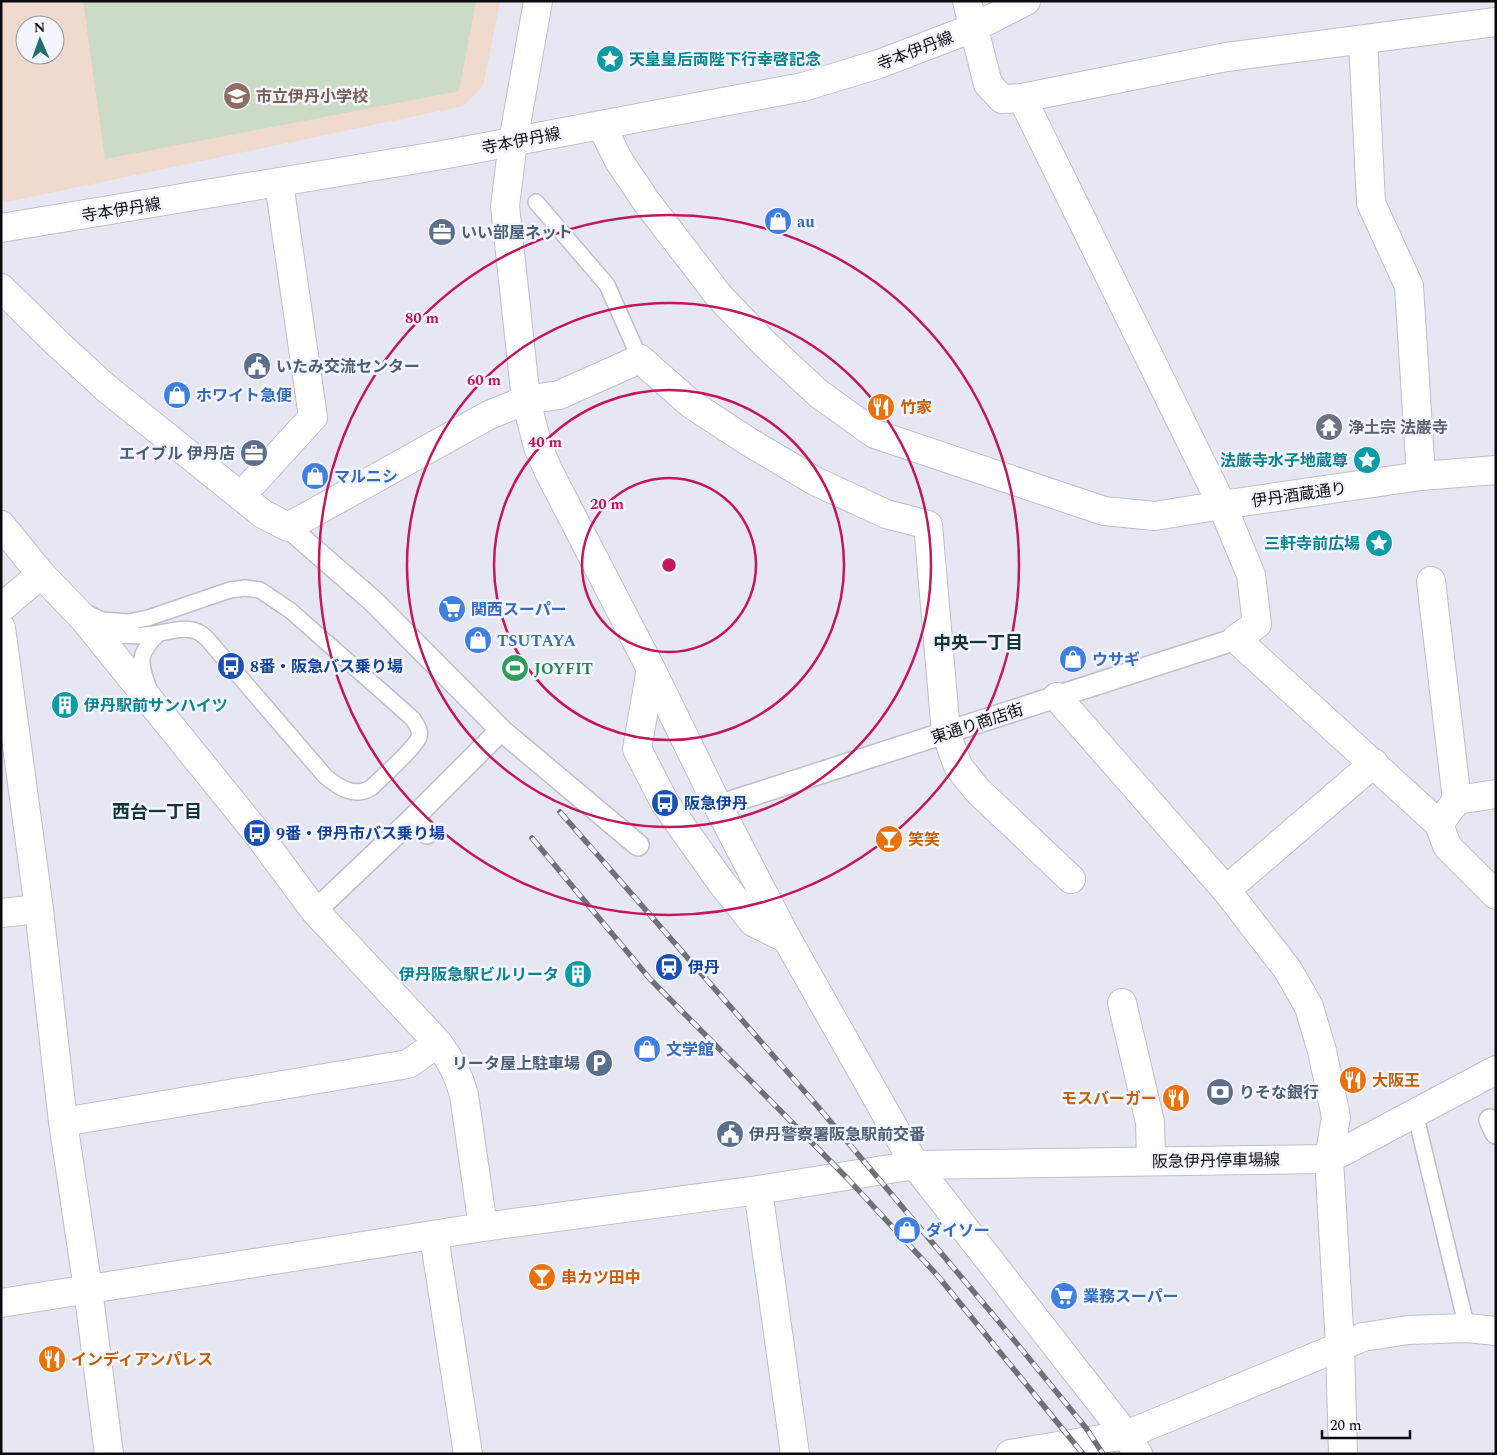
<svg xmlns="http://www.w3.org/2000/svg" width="1497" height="1455" font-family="Spectral,'Noto Sans JP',serif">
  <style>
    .education { fill: #f0d9cd; fill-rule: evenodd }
    .pitch { fill: #cbdbc6 }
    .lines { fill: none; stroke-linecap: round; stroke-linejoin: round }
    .service-casing { stroke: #bdbfca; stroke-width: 18 }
    .pedestrian-casing { stroke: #bdbfca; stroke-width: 24 }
    .minor-casing { stroke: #bdbfca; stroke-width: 30 }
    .tertiary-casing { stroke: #bdbfca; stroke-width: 30 }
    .secondary-casing { stroke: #bdbfca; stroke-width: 30 }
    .service { stroke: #fff; stroke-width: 15 }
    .pedestrian { stroke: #fff; stroke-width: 21 }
    .minor { stroke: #fff; stroke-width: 28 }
    .tertiary { stroke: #fff; stroke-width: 28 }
    .secondary { stroke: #fff; stroke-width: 28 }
    .rail-casing { stroke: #707178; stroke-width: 5.5 }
    .rail { stroke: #f3f5fe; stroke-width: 4; stroke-dasharray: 11; stroke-linecap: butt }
    .ring { fill: none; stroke: #c2185b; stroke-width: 2.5 }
    .labels { text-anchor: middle; stroke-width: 5; stroke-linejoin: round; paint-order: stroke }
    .street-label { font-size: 16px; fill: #0b0b0f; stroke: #f3f5fe }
    .culture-label { font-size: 16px; font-weight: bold; fill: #0d838f; stroke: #f3f5fe; text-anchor: end }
    .education-label { font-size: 16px; font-weight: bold; fill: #785e54; stroke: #f3f5fe; text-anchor: start }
    .shop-label { font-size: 16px; font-weight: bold; fill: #366cbe; stroke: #f3f5fe; text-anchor: start }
    .service-label { font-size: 16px; font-weight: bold; fill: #4e5e75; stroke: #f3f5fe; text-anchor: start }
    .food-label { font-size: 16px; font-weight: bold; fill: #c56008; stroke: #f3f5fe; text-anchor: start }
    .worship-label { font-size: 16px; font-weight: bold; fill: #5b616d; stroke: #f3f5fe; text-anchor: start }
    .transit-label { font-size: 16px; font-weight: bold; fill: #164399; stroke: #f3f5fe; text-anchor: start }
    .leisure-label { font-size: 16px; font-weight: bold; fill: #27864d; stroke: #f3f5fe; text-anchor: start }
    .neighbourhood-label { font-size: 18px; font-weight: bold; fill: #143638; stroke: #f3f5fe }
    .centre { fill: #c2185b; stroke: #f3f5fe; stroke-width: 2.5 }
    .ring-label { font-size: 15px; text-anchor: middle; font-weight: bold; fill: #c2185b; stroke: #f3f5fe; stroke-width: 5; stroke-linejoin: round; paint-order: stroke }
  </style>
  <rect width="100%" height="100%" fill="#e6e7f3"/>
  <path class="education" d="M1,1H500L483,86L463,106L7,202L1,200ZM25,25H55V55H25Z"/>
  <path class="pitch" d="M83,1H476L459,91L105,159Z"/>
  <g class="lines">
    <g class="service-casing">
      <g id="service">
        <path d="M536,202L607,285L640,359"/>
        <path d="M85,612L102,620L128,622L148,618L230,590L245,588L260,590L291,611L413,719C416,724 421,730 419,737C416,747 380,779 371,788C354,798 338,787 325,776L215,648C210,642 205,635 198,632C187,626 172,631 160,633C138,637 117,638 96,627"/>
        <path d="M149,689C139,662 137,654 159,633"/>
        <path d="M1415,1113L1467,1328"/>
      </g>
    </g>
    <g class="pedestrian-casing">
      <g id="pedestrian">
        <path d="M288,527L373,601L501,730L411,820L315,911"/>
        <path d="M501,730L638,845"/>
        <path d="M718,806L1236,639"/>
        <path d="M411,820L427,833"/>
        <path d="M1490,1120L1496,1133"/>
      </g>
    </g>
    <g class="minor-casing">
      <g id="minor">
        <path d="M967,1L988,84L1002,99L1022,98L1226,57L1496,22"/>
        <path d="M1363,40L1371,203L1409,286L1421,476"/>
        <path d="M601,125L619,161L646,201L719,296L765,344L819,394L875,434L1104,511L1155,516L1222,505L1022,98"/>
        <path d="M1,288L58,344L106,388L263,514L288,527L489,415L526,400L559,395L640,359L691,404L749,442L815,481L886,514L928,525L946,733L958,766L977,790L1071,879"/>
        <path d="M1496,470L1421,476L1222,505L1251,575L1257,624L1236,639L1439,824L1457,800L1496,794"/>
        <path d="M241,496L313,417L279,183"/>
        <path d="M1431,581L1457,800"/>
        <path d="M1,608L41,574"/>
        <path d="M1,628L39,909L63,1122L88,1289L109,1454"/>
        <path d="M651,669L637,749L665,803L721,882L753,922L787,939"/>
        <path d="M1057,697L1226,890L1288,970L1309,1007L1322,1051L1336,1117L1329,1159L1340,1346L1343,1454"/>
        <path d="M1439,824L1447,846L1496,895"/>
        <path d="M1226,890L1374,763"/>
        <path d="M1,913L39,909"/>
        <path d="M1122,1003L1150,1122L1151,1161"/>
        <path d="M63,1122L408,1064L438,1043"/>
        <path d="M758,1190L795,1454"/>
        <path d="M434,1236L468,1454"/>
        <path d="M1010,1454L1126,1435L1363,1337L1408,1330L1467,1328L1496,1331"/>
      </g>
    </g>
    <g class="tertiary-casing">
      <g id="tertiary">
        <path d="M538,1L513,142L505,206L526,400L538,447L549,472L651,669L718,806L787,939L915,1165L1126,1435L1138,1454"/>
        <path d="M1,525L41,574L84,619L257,833L315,911L438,1043C451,1060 459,1075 464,1095L483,1227"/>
        <path d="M1,1303L483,1227L758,1190L915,1165"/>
      </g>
    </g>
    <g class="secondary-casing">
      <g id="secondary">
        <path d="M1,228L442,155L803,87L879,64L973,28L1026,1"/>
        <path d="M915,1165L1329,1159L1496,1070"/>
      </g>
    </g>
    <use href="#service" class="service"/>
    <use href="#pedestrian" class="pedestrian"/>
    <use href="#minor" class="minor"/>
    <use href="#tertiary" class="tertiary"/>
    <use href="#secondary" class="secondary"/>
    <g class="rail-casing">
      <g id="rail">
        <path d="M560,812L819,1108L1000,1323L1086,1428L1103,1454"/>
        <path d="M532,838L650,979L848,1179L937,1275L1083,1454"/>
      </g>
    </g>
    <use href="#rail" class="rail"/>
  </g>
  <g class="ring">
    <circle cx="669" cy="565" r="87"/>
    <circle cx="669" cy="565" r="175"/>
    <circle cx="669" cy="565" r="262"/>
    <circle cx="669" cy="565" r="350"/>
  </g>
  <defs>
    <g id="sight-disc" transform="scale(1.4375)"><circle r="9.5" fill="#0f9aa8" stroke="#f3f5fe"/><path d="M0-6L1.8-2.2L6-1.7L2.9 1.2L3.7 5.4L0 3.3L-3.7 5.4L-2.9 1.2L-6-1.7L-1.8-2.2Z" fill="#fff"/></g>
    <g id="school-disc" transform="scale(1.4375)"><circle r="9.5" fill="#8d6e63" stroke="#f3f5fe"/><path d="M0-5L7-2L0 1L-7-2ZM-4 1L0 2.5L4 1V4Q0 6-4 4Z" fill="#fff"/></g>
    <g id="shop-disc" transform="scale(1.4375)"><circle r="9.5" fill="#3f7fe0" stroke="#f3f5fe"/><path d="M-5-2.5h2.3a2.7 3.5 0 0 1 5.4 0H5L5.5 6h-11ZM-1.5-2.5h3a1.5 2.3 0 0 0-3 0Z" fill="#fff"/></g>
    <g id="office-disc" transform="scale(1.4375)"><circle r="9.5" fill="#5c6f8a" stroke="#f3f5fe"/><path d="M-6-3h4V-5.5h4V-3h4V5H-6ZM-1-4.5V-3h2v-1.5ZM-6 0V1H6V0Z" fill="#fff"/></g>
    <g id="civic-disc" transform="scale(1.4375)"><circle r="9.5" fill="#5c6f8a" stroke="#f3f5fe"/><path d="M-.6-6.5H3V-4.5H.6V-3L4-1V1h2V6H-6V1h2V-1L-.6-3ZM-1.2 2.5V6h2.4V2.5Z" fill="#fff"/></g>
    <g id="restaurant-disc" transform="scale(1.4375)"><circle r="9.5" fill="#e8710a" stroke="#f3f5fe"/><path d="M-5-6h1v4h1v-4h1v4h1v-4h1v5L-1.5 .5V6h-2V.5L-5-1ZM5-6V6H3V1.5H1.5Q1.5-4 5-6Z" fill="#fff"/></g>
    <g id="temple-disc" transform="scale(1.4375)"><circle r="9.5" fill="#6b7280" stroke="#f3f5fe"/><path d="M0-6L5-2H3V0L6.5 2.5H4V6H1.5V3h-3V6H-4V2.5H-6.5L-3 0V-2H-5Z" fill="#fff"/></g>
    <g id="supermarket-disc" transform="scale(1.4375)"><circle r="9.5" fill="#3f7fe0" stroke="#f3f5fe"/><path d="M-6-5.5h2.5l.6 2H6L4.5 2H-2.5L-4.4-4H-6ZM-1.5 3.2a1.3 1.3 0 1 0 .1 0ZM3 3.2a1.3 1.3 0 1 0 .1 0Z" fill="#fff"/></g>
    <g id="bus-disc" transform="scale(1.4375)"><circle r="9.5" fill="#1a4fb4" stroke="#f3f5fe"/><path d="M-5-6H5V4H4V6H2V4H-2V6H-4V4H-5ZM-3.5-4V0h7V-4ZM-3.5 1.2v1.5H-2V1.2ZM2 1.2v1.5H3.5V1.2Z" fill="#fff"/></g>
    <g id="stadium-disc" transform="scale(1.4375)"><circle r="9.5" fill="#2e9e5b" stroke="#f3f5fe"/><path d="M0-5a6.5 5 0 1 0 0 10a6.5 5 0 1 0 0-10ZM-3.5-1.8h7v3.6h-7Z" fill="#fff"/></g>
    <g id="building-disc" transform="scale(1.4375)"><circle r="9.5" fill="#0f9aa8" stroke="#f3f5fe"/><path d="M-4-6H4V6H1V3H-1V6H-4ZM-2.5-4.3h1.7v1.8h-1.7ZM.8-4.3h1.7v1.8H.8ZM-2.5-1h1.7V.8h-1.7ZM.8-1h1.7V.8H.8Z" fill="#fff"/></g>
    <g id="bar-disc" transform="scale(1.4375)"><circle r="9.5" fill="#e8710a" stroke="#f3f5fe"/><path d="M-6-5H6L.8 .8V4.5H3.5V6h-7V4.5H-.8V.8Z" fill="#fff"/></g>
    <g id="station-disc" transform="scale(1.4375)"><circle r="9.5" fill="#1a4fb4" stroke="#f3f5fe"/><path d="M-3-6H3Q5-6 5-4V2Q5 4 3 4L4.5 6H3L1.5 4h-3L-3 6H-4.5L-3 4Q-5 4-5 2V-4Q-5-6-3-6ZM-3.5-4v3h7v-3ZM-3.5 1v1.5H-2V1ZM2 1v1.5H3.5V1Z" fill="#fff"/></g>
    <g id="parking-disc" transform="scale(1.4375)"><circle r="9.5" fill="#5c6f8a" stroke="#f3f5fe"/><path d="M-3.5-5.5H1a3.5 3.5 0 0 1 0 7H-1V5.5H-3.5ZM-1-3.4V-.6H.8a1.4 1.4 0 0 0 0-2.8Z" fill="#fff"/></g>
    <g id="bank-disc" transform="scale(1.4375)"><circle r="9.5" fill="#5c6f8a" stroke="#f3f5fe"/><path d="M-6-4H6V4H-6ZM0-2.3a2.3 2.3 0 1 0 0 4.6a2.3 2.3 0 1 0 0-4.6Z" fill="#fff"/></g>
  </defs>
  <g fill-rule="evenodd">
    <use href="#sight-disc" x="610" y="59"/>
    <use href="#school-disc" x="237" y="96"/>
    <use href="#shop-disc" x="778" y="221"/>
    <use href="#office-disc" x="442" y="232"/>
    <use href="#civic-disc" x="257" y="366"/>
    <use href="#shop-disc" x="177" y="395"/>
    <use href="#restaurant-disc" x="881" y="407"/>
    <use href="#temple-disc" x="1329" y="427"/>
    <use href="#office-disc" x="254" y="453"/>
    <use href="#sight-disc" x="1367" y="460"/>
    <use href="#shop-disc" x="315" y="476"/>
    <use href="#sight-disc" x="1379" y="543"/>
    <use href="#supermarket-disc" x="452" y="609"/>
    <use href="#shop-disc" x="478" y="640"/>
    <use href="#shop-disc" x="1073" y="659"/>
    <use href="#bus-disc" x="231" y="666"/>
    <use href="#stadium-disc" x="515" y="668"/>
    <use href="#building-disc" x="65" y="705"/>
    <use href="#bus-disc" x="665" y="803"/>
    <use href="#bus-disc" x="257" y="833"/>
    <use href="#bar-disc" x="889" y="839"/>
    <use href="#station-disc" x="669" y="967"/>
    <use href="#building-disc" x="578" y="974"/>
    <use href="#shop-disc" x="647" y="1049"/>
    <use href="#parking-disc" x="599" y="1063"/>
    <use href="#restaurant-disc" x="1353" y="1080"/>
    <use href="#bank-disc" x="1220" y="1092"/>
    <use href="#restaurant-disc" x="1176" y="1098"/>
    <use href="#civic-disc" x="730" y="1134"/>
    <use href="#shop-disc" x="907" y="1230"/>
    <use href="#bar-disc" x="542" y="1277"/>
    <use href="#supermarket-disc" x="1064" y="1296"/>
    <use href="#restaurant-disc" x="52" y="1359"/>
  </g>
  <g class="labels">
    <g class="street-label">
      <text transform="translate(915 50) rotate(-21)" y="6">寺本伊丹線</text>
      <text transform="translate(521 140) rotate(-11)" y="6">寺本伊丹線</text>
      <text transform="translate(121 209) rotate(-9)" y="6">寺本伊丹線</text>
      <text transform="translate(1299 494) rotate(-8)" y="6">伊丹酒蔵通り</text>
      <text transform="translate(977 723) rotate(-18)" y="6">東通り商店街</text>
      <text transform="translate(1216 1160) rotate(-1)" y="6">阪急伊丹停車場線</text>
    </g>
    <g class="culture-label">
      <text x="629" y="65" text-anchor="start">天皇皇后両陛下行幸啓記念</text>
      <text x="1348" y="466">法厳寺水子地蔵尊</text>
      <text x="1360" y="549">三軒寺前広場</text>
      <text x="84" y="711" text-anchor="start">伊丹駅前サンハイツ</text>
      <text x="559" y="980">伊丹阪急駅ビルリータ</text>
    </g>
    <g class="education-label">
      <text x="256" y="102">市立伊丹小学校</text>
    </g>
    <g class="shop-label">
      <text x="797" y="227">au</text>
      <text x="196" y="401">ホワイト急便</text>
      <text x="334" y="482">マルニシ</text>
      <text x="471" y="615">関西スーパー</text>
      <text x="497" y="646">TSUTAYA</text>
      <text x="1092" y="665">ウサギ</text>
      <text x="666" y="1055">文学館</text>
      <text x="926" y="1236">ダイソー</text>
      <text x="1083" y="1302">業務スーパー</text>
    </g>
    <g class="service-label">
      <text x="461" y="238">いい部屋ネット</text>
      <text x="276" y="372">いたみ交流センター</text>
      <text x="235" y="459" text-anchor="end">エイブル 伊丹店</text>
      <text x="580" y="1069" text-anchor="end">リータ屋上駐車場</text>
      <text x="1239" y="1098">りそな銀行</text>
      <text x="749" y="1140">伊丹警察署阪急駅前交番</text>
    </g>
    <g class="food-label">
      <text x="900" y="413">竹家</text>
      <text x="908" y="845">笑笑</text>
      <text x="1372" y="1086">大阪王</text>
      <text x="1157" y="1104" text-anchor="end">モスバーガー</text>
      <text x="561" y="1283">串カツ田中</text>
      <text x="71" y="1365">インディアンパレス</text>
    </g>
    <g class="worship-label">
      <text x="1348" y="433">浄土宗 法巌寺</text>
    </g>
    <g class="transit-label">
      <text x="250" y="672">8番・阪急バス乗り場</text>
      <text x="684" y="809">阪急伊丹</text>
      <text x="276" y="839">9番・伊丹市バス乗り場</text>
      <text x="688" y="973">伊丹</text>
    </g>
    <g class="leisure-label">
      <text x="534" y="674">JOYFIT</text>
    </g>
    <g class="neighbourhood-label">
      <text x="978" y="649">中央一丁目</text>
      <text x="157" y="818">西台一丁目</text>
    </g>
  </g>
  <circle cx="669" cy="565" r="8" class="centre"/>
  <g class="ring-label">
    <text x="422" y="323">80 m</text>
    <text x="484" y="385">60 m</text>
    <text x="545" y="447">40 m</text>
    <text x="607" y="509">20 m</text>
  </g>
  <rect width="1497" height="1455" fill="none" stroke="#0b0b0f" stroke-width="5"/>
  <g transform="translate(40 40) rotate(358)"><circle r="24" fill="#f3f5fe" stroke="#96979e"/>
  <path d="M0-4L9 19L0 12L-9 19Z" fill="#226d72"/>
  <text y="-8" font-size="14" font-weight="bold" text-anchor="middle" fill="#0b0b0f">N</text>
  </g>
  <path d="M1322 1430v8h88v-8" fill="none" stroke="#0b0b0f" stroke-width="2.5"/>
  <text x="1330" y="1430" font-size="15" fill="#0b0b0f" stroke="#f3f5fe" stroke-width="4" paint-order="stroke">20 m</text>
</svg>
